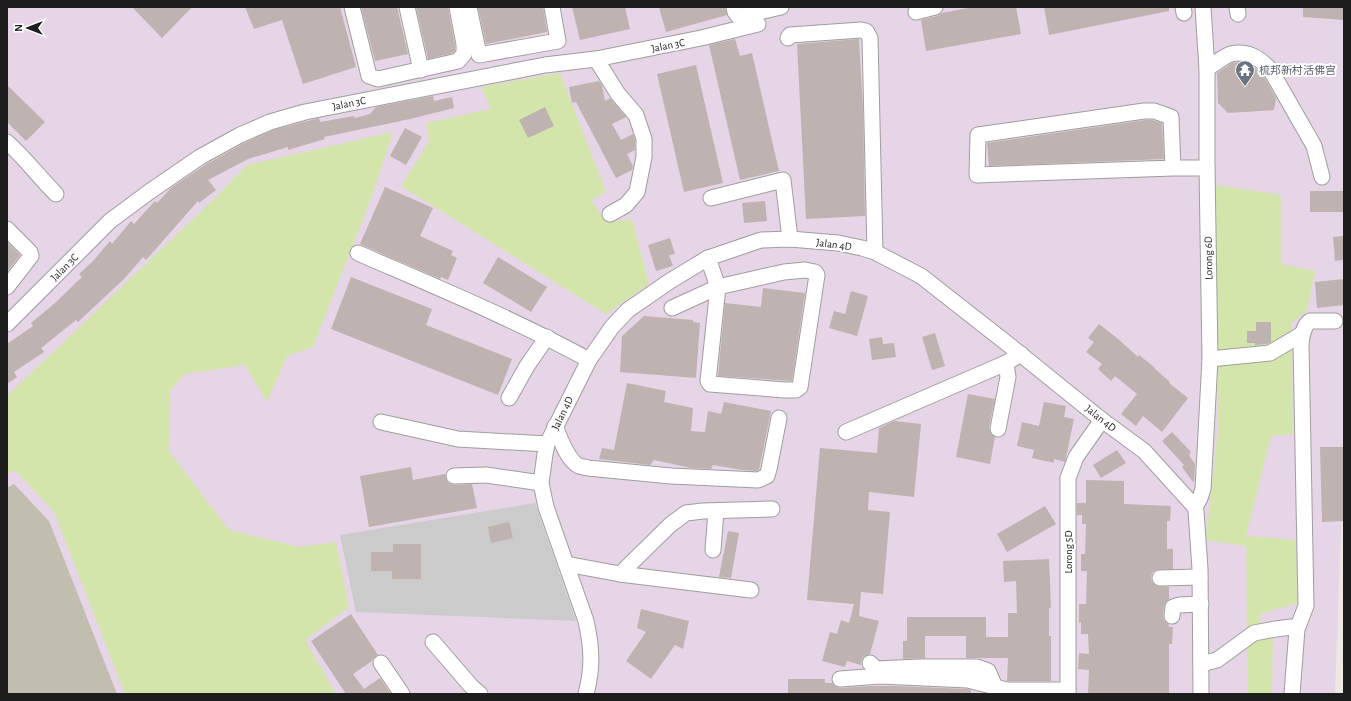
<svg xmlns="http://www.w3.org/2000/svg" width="1351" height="701" font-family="'Alegreya Sans','Noto Sans SC',sans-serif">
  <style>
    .industrial { fill: #e6d5e6 }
    .religious { fill: #cbcbcb }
    .construction { fill: #c1beaf }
    .grass { fill: #d3e5ab }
    .building { fill: #beb3b0 }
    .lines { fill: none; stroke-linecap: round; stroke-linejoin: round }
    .minor-casing { stroke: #9e9e9e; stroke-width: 17 }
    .minor { stroke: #fff; stroke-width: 15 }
    .labels { text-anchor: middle; stroke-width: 4; stroke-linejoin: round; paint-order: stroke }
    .street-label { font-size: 11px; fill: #1d1d1d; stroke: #fff }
    .worship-label { font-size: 11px; fill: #5b616d; stroke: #fff; text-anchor: start }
  </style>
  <rect width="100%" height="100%" fill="#eee8e3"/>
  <path class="industrial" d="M7,7H1344V451L1335,694H7Z"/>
  <path class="religious" d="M535,503L576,621L356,612L340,535Z"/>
  <path class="construction" d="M14,484L49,521L117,694H7V488Z"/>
  <g class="grass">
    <path d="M560,73L606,192L591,200L606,223L632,219L649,284L606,314L401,186L429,142L426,123L491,109L481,87Z"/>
    <path d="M393,132L372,196L313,347L287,356L267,402L245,365L185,374L170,390L169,451L229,530L299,547L336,542L349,607L305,640L336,694H125L54,512L15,470L7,474V396L213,200L247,165Z"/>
    <path d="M1216,185L1281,195V264L1315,271L1307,311L1291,323L1293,434L1271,436L1246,536L1296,540L1298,603L1260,614V632L1273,635L1272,694H1248L1246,546L1206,540L1218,431Z"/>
  </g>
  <g class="building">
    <path d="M132,7H192L162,38Z"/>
    <path d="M245,7H340L356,67L303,84L282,20L254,29Z"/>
    <path d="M361,7H397L408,54L375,61Z"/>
    <path d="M416,7H448L455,45V51L453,53L428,59Z"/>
    <path d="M478,7H543L547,32L486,44Z"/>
    <path d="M572,7H625L630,29L580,40Z"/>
    <path d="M659,7H725L727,15L666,32Z"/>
    <path d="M973,7H1016L1021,34L926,51L921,20L937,16L942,13Z"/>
    <path d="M1044,7H1169V11L1049,35Z"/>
    <path d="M1303,7H1344V20L1303,17Z"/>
    <path d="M735,39L740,56L752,53L779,171L740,180L709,45Z"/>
    <path d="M859,39L863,110L865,216L806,219L797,44Z"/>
    <path d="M1242,62L1253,66L1263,75L1276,98L1274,110L1228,113L1218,103L1217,73L1232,63Z"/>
    <path d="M696,65L723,183L684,192L657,74Z"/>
    <path d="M599,81L602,85L605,101L610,98L626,117L612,124L621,140L633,134L635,140V150L627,154L633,166L632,170L616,178L576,102L572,103L569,87Z"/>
    <path d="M7,85L45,122L26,141L7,122Z"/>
    <path d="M433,96L434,101L452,97L454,108L410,119L324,137L325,139L288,150V147L248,159L208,180L216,190L199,203L198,201L146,260L143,257L126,277L78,322L76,320L41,348L44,352L14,372L17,377L7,384V344L33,326L31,323L55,303L82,277L79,274L93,261L110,241L112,244L131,221L134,224L155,201L157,203L171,188L205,165L244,143L273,130L319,118L320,122L354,116L355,118L370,114L376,107Z"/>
    <path d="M545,107L554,126L528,138L519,120Z"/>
    <path d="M1145,120H1152L1162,123L1164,159L989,166L987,143Z"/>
    <path d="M405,128L422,137L406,165L390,156Z"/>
    <path d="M385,187L433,208L420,236L453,251L451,255L457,258L448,280L441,277L440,279L360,244Z"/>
    <rect x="1310" y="191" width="34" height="21"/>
    <path d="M765,201L767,221L744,223L742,203Z"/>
    <path d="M1344,236V260L1335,261L1333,237Z"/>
    <path d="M670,238L675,254L669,255L673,266L656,271L648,245Z"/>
    <path d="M7,242L20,255L7,272Z"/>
    <path d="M498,257L547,287L531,312L483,283Z"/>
    <path d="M351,277L432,309L426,325L512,359L498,395L331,329Z"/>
    <path d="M1344,279V305L1317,308L1315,282Z"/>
    <path d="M763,288L805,293L792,381L718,376L725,303L761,307Z"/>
    <path d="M851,291L868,296L857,336L829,328L834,311L845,314Z"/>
    <path d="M644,316L693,320V322L700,323L696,378L620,372L622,336Z"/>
    <path d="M1256,322H1271V342L1267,344L1255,345V343H1247V331H1256Z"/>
    <path d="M1099,324L1117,338L1138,357L1139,355L1154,367V368L1170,382L1169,383L1188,398L1162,432L1143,416L1136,426L1121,414L1137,394L1115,376L1111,381L1098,369L1102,364L1086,352L1094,342L1088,338Z"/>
    <path d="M935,333L945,366L932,370L922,337Z"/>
    <path d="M882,337L883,344L894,343L896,357L872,360L869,339Z"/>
    <path d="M627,383L666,391L664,402L693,408L691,431L705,432L708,411L721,414L724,402L771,411L759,470L756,471L742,470L713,465L711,469L691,468L654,460L650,465L599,459L602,448L614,450Z"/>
    <path d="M968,394L995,399L989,427L990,432L995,437L990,464L956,457Z"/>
    <path d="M1044,402L1066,406L1064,417L1074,419L1065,462L1054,459V463L1032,458L1034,450L1017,446L1022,422L1039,426Z"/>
    <path d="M894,421L921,424L914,497L869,492L868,510L890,512L883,594L861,592L859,616L879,621L870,654L863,657L861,661V665L847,661L845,667L822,661L830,632L837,634L841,620L849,623L854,604L807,600L820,448L877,453L879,428Z"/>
    <path d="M1172,432L1191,452L1189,455L1195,464L1194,481L1193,482L1182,467L1184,465L1162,441Z"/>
    <path d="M1320,447H1344V521L1322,522Z"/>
    <path d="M1117,450L1126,463L1101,478L1093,465Z"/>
    <path d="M411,467L413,480L445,474L448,483L454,485L472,484L477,508L369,527L360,476Z"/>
    <path d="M1086,480L1124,481V504L1171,506L1170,521H1167V549H1173V569L1156,570L1152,573L1151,578L1152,582L1156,586L1169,587V599L1166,602L1164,606L1163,615L1164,620L1169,624V627H1173L1172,644H1169V693L1088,694L1089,670L1078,669L1079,653L1089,654L1088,634H1081V622L1079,623V604H1086L1087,571H1081V554H1085L1086,524H1082V515H1077V503H1086Z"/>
    <path d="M1045,506L1056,524L1007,552L997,534Z"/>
    <path d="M509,522L513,538L491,543L488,527Z"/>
    <path d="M728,531L739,533L731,578L719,577Z"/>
    <path d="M393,544H421V579H392V571H371V552H393Z"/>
    <path d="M1049,559L1051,608H1049V636H1051V681H1007L1008,658H966V636H925V658L903,659V641H907V617H986V637H1008V613H1017L1016,581L1004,582L1003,561Z"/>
    <path d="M641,609L689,621L683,649L675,645L651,679L626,661L646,632L637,628Z"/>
    <path d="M351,614L378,655L373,659L372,661L353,674L364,689L380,678L391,694H346L311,641Z"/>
    <path d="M788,679H825V683H832L836,687L840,688L872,686H895L967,689L971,690V694H788Z"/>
  </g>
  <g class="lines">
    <g class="minor-casing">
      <g id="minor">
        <path d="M352,7L369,76L378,79L458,61L464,54V44L457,7"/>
        <path d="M407,7L421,70"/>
        <path d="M469,7L479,55L558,41L552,7"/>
        <path d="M734,7L735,12L738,16H742L781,7"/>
        <path d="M1183,7L1184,13"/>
        <path d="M1237,7L1238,14"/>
        <path d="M916,12L935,7"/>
        <path d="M788,38L790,35L861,30L866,31L870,38L875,252"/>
        <path d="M596,59L618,94L636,115L644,139V157L637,192L626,205L610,214"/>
        <path d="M1207,69C1213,65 1224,56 1231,54C1248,50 1259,58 1270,69L1314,146L1322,177"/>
        <path d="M7,142C25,158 39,177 56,194"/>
        <path d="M1173,168L1171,117L1154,111H1144L978,135L977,175L1173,168H1207"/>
        <path d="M711,198L783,180L790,239"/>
        <path d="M7,229L30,252L31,256L7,287"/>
        <path d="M358,253C436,287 514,319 589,360"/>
        <path d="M672,308L718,287L784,272L805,270L815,272L817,275L800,387L796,390H785L710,384L708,381L718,287L708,258"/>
        <path d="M7,324L110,221L149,192L200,157L240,135L270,122L305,112L545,65L596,59L701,38L758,24"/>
        <path d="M1210,359L1270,353L1302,334"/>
        <path d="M509,398L527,366L547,337"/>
        <path d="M381,422L458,439L547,444"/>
        <path d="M555,426C560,438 567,460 579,466C582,467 585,467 588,468L671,476L758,480L767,476L769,469L779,418"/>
        <path d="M998,429L1008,377L1006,363"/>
        <path d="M846,432L1006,363L1021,354"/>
        <path d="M454,476L486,475L541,483"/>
        <path d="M1195,507L1200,498L1203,489L1210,359L1207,168V69L1203,7"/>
        <path d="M713,550L716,511"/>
        <path d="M566,564L620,574L751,590"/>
        <path d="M620,574L670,525L686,513L703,511L772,509"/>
        <path d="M1160,578L1200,577"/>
        <path d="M1172,616L1173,607L1179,605L1201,604"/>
        <path d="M433,642L471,686L480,694"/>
        <path d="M381,663L402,694"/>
        <path d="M870,663L876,669L920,667H977L988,671L995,687"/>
        <path d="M1201,664L1217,660L1254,633L1276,629L1291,627L1297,629"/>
        <path d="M840,679L880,676L968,680L1007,690H1068"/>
        <path d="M586,694C593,667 592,648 586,621L546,507L541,483L545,454L547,444L589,360L612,327L628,310L670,281L708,258L761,240L790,239L838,243L862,248L875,252L921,276L1009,345L1102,420L1144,451L1195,507L1196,511L1200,569L1201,694"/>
        <path d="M1068,694V478L1076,457L1102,420"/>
        <path d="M1292,694L1297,629L1306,606L1301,344C1302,336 1303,326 1310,321H1335"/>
      </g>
    </g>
    <use href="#minor" class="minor"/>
  </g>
  <defs>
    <g id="temple-pin" transform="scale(1)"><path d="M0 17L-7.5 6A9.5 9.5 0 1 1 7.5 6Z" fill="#6b7280" stroke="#fff"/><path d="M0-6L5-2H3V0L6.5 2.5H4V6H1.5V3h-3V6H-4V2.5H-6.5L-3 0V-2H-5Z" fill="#fff"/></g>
  </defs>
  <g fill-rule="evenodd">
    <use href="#temple-pin" x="1245" y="70"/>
  </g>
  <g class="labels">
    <g class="street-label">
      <text transform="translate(668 45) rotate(-11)" y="4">Jalan 3C</text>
      <text transform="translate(349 103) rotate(-11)" y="4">Jalan 3C</text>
      <text transform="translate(834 244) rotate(7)" y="4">Jalan 4D</text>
      <text transform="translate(1208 258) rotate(-91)" y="4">Lorong 6D</text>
      <text transform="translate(64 267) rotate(-45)" y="4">Jalan 3C</text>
      <text transform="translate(562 413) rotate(-64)" y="4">Jalan 4D</text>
      <text transform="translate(1101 418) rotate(38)" y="4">Jalan 4D</text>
      <text transform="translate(1068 552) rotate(-90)" y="4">Lorong 5D</text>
    </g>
    <g class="worship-label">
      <text x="1259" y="74">梳邦新村活佛宫</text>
    </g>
  </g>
  <rect width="1351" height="701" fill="none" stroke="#1d1d1d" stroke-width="16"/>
  <g transform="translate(28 28) rotate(270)" stroke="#ffffff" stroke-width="3" paint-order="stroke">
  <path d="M0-3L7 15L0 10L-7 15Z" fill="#1d1d1d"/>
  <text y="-6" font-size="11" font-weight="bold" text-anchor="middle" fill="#1d1d1d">N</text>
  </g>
</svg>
